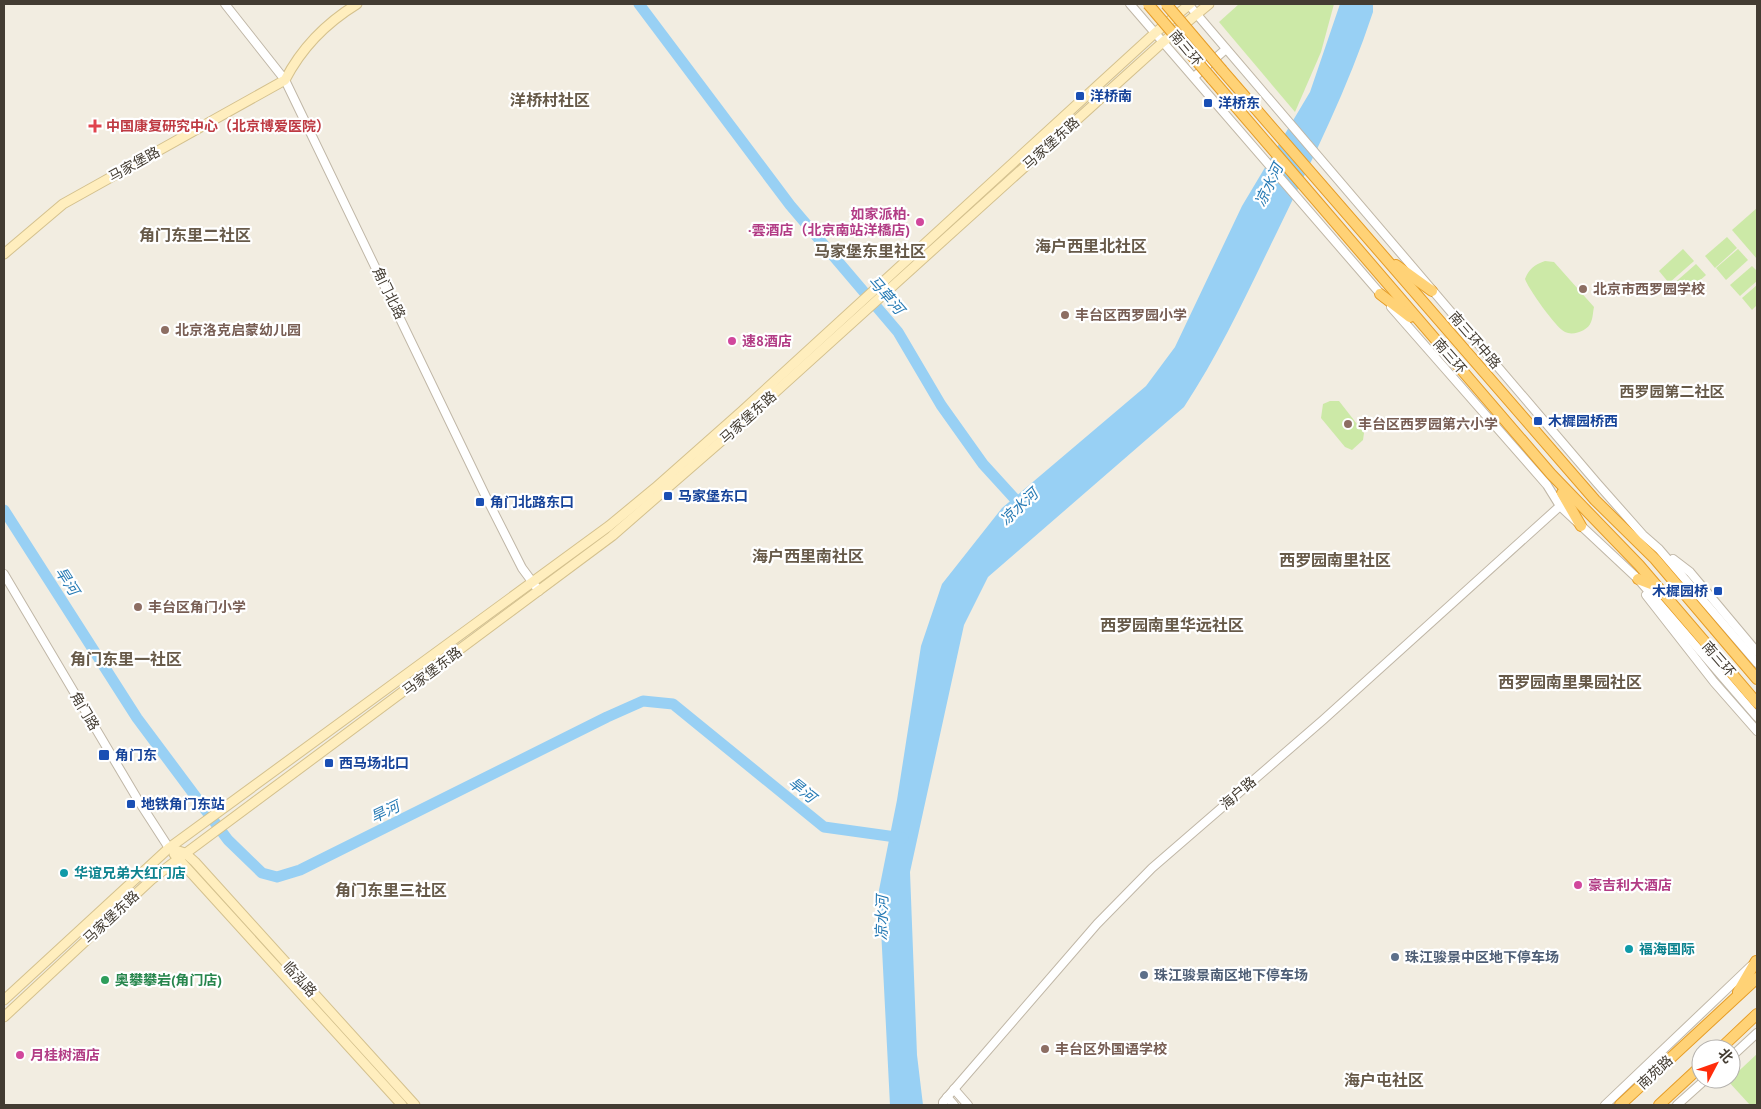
<svg xmlns="http://www.w3.org/2000/svg" width="1761" height="1109" font-family="'PT Sans','Noto Sans SC',sans-serif">
  <style>
    .green { fill: #cce9a7 }
    .water { fill: #98d0f4 }
    .lines { fill: none; stroke-linecap: round; stroke-linejoin: round }
    .river { stroke: #98d0f4; stroke-width: 11 }
    .tertiary-casing { stroke: #c0b7a7; stroke-width: 10 }
    .secondary-casing { stroke: #d4c18e; stroke-width: 11 }
    .trunk-casing { stroke: #e69d27; stroke-width: 12 }
    .tertiary { stroke: #fff; stroke-width: 8 }
    .secondary { stroke: #ffeebe; stroke-width: 9 }
    .trunk { stroke: #ffd276; stroke-width: 10 }
    .trunk-bridge-casing { stroke: #e69d27; stroke-width: 12; stroke-linecap: butt }
    .trunk-bridge { stroke: #ffd276; stroke-width: 10 }
    .transit-dot { fill: #1a4fb4; stroke: #fff; stroke-width: 2 }
    .health-dot { fill: #e0444e; stroke: #fff; stroke-width: 2 }
    .hotel-dot { fill: #d1479c; stroke: #fff; stroke-width: 2 }
    .education-dot { fill: #8d6e63; stroke: #fff; stroke-width: 2 }
    .culture-dot { fill: #0f9aa8; stroke: #fff; stroke-width: 2 }
    .service-dot { fill: #5c6f8a; stroke: #fff; stroke-width: 2 }
    .leisure-dot { fill: #2e9e5b; stroke: #fff; stroke-width: 2 }
    .labels { text-anchor: middle; stroke-width: 4.5; stroke-linejoin: round; paint-order: stroke }
    .street-label { font-size: 14px; fill: #433c32; stroke: #fff }
    .transit-label { font-size: 14px; font-weight: bold; fill: #164399; stroke: #fff; text-anchor: start }
    .health-label { font-size: 14px; font-weight: bold; fill: #be3a42; stroke: #fff; text-anchor: start }
    .hotel-label { font-size: 14px; font-weight: bold; fill: #b23c85; stroke: #fff; text-anchor: start }
    .education-label { font-size: 14px; font-weight: bold; fill: #785e54; stroke: #fff; text-anchor: start }
    .culture-label { font-size: 14px; font-weight: bold; fill: #0d838f; stroke: #fff; text-anchor: start }
    .service-label { font-size: 14px; font-weight: bold; fill: #4e5e75; stroke: #fff; text-anchor: start }
    .leisure-label { font-size: 14px; font-weight: bold; fill: #27864d; stroke: #fff; text-anchor: start }
    .water-label { font-size: 15px; font-style: italic; fill: #267ab4; stroke: #fff }
    .neighbourhood-label { font-size: 15px; font-weight: bold; fill: #675a49; stroke: #fff }
    .quarter-label { font-size: 16px; font-weight: bold; fill: #675a49; stroke: #fff }
  </style>
  <rect width="100%" height="100%" fill="#f2ede1"/>
  <g class="green">
    <path d="M1239,4H1334L1321,52L1295,112L1219,22Z"/>
    <path d="M1757,208V259L1732,230Z"/>
    <path d="M1727,237L1737,248L1715,268L1705,256Z"/>
    <path d="M1683,249L1694,261L1669,283L1659,271Z"/>
    <path d="M1738,249L1748,260L1726,280L1716,268Z"/>
    <path d="M1545,261L1554,262L1594,307C1593,311 1593,318 1591,322C1588,331 1573,336 1565,332C1556,328 1528,288 1525,279C1529,269 1534,265 1545,261Z"/>
    <path d="M1696,264L1706,275L1681,297L1671,286Z"/>
    <path d="M1752,266L1757,271V281L1740,296L1730,285Z"/>
    <path d="M1757,285V305L1752,310L1742,298Z"/>
    <path d="M1330,401H1339L1364,433L1363,440L1352,450L1345,447L1321,418L1323,404Z"/>
    <path d="M1757,1054V1105H1750L1728,1081Z"/>
  </g>
  <path class="water" d="M1340,4H1373V12C1348,88 1313,158 1278,230C1248,291 1221,351 1184,407L988,577L964,625L910,872L917,1055L923,1105H890L879,890L897,800L921,646L942,584L1002,508L1146,386L1175,347L1242,206L1310,92Z"/>
  <g class="lines">
    <g class="river">
      <path d="M639,4L790,205L898,332L941,405L983,464L1024,509"/>
      <path d="M4,510L137,718L228,840L262,873L277,877L300,870L607,717L643,701L673,704L824,827L903,838"/>
    </g>
    <g class="tertiary-casing">
      <g id="tertiary">
        <path d="M225,4L285,80L487,499L522,568L539,591"/>
        <path d="M1130,4L1384,298"/>
        <path d="M1188,4L1597,483L1643,535L1659,549L1757,663"/>
        <path d="M1194,77L1226,49"/>
        <path d="M1391,307L1547,485L1560,506L1638,579L1757,717"/>
        <path d="M1673,559L1690,572L1757,652"/>
        <path d="M4,574L138,800L169,848"/>
        <path d="M1646,595L1714,682L1757,731"/>
        <path d="M1731,1057L1757,1033"/>
        <path d="M954,1089L968,1105"/>
        <path d="M947,1097L954,1105"/>
        <path d="M943,1105V1102L1097,924L1152,868L1323,720L1560,506"/>
        <path d="M1605,1105L1751,966"/>
        <path d="M1677,1105L1706,1079"/>
      </g>
    </g>
    <g class="secondary-casing">
      <g id="secondary">
        <path d="M4,254L63,204L285,80C302,47 326,23 357,4"/>
        <path d="M169,848L185,853L195,862L415,1105"/>
        <path d="M174,854L402,1105"/>
        <path d="M4,1000L169,848L609,526L655,488L742,411L1155,33L1190,4"/>
        <path d="M4,1017L151,880L178,859L612,536L720,442L1163,42L1209,4"/>
      </g>
    </g>
    <g class="trunk-casing">
      <g id="trunk">
        <path d="M1222,70L1595,500L1655,559L1757,679"/>
        <path d="M1212,79L1551,474L1639,565L1757,703"/>
        <path d="M1396,265L1432,291"/>
        <path d="M1380,294L1410,317"/>
        <path d="M1562,493L1581,526"/>
        <path d="M1638,579L1654,585"/>
        <path d="M1738,992L1756,961"/>
        <path d="M1720,1049L1757,1014"/>
        <path d="M1620,1105L1757,978"/>
        <path d="M1659,1105L1701,1066"/>
      </g>
    </g>
    <use href="#tertiary" class="tertiary"/>
    <use href="#secondary" class="secondary"/>
    <use href="#trunk" class="trunk"/>
    <g class="trunk-bridge-casing">
      <g id="trunk-bridge">
        <path d="M1148,4L1212,79"/>
        <path d="M1166,4L1222,70"/>
      </g>
    </g>
    <use href="#trunk-bridge" class="trunk-bridge"/>
  </g>
  <g class="transit-dot">
    <rect x="1075" y="91" width="10" height="10" rx="2.5"/>
    <rect x="1203" y="98" width="10" height="10" rx="2.5"/>
    <rect x="1533" y="416" width="10" height="10" rx="2.5"/>
    <rect x="663" y="491" width="10" height="10" rx="2.5"/>
    <rect x="475" y="497" width="10" height="10" rx="2.5"/>
    <rect x="1713" y="586" width="10" height="10" rx="2.5"/>
    <rect x="98" y="749" width="12" height="12" rx="2.5"/>
    <rect x="324" y="758" width="10" height="10" rx="2.5"/>
    <rect x="126" y="799" width="10" height="10" rx="2.5"/>
  </g>
  <path class="health-dot" d="M92.5 118.5h5v5h5v5h-5v5h-5v-5h-5v-5h5z"/>
  <g class="hotel-dot">
    <circle cx="920" cy="222" r="5"/>
    <circle cx="732" cy="341" r="5"/>
    <circle cx="1578" cy="885" r="5"/>
    <circle cx="20" cy="1055" r="5"/>
  </g>
  <g class="education-dot">
    <circle cx="1583" cy="289" r="5"/>
    <circle cx="1065" cy="315" r="5"/>
    <circle cx="165" cy="330" r="5"/>
    <circle cx="1348" cy="424" r="5"/>
    <circle cx="138" cy="607" r="5"/>
    <circle cx="1045" cy="1049" r="5"/>
  </g>
  <g class="culture-dot">
    <circle cx="64" cy="873" r="5"/>
    <circle cx="1629" cy="949" r="5"/>
  </g>
  <g class="service-dot">
    <circle cx="1395" cy="957" r="5"/>
    <circle cx="1144" cy="975" r="5"/>
  </g>
  <circle class="leisure-dot" cx="105" cy="980" r="5"/>
  <g class="labels">
    <g class="street-label">
      <text transform="translate(1186 48) rotate(50)" y="5">南三环</text>
      <text transform="translate(1051 143) rotate(-42)" y="5">马家堡东路</text>
      <text transform="translate(134 164) rotate(-29)" y="5">马家堡路</text>
      <text transform="translate(389 293) rotate(64)" y="5">角门北路</text>
      <text transform="translate(1475 340) rotate(49)" y="5">南三环中路</text>
      <text transform="translate(1450 356) rotate(49)" y="5">南三环</text>
      <text transform="translate(748 417) rotate(-42)" y="5">马家堡东路</text>
      <text transform="translate(1719 659) rotate(49)" y="5">南三环</text>
      <text transform="translate(432 671) rotate(-37)" y="5">马家堡东路</text>
      <text transform="translate(85 711) rotate(59)" y="5">角门路</text>
      <text transform="translate(1238 793) rotate(-41)" y="5">海户路</text>
      <text transform="translate(111 917) rotate(-43)" y="5">马家堡东路</text>
      <text transform="translate(300 979) rotate(48)" y="5">临泓路</text>
      <text transform="translate(1655 1072) rotate(-43)" y="5">南苑路</text>
    </g>
    <g class="transit-label">
      <text x="1090" y="101">洋桥南</text>
      <text x="1218" y="108">洋桥东</text>
      <text x="1548" y="426">木樨园桥西</text>
      <text x="678" y="501">马家堡东口</text>
      <text x="490" y="507">角门北路东口</text>
      <text x="1708" y="596" text-anchor="end">木樨园桥</text>
      <text x="115" y="760">角门东</text>
      <text x="339" y="768">西马场北口</text>
      <text x="141" y="809">地铁角门东站</text>
    </g>
    <g class="health-label">
      <text x="106" y="131">中国康复研究中心（北京博爱医院）</text>
    </g>
    <g class="hotel-label">
      <text x="910" y="219" text-anchor="end">如家派柏·<tspan x="910" dy="16">·雲酒店（北京南站洋橋店)</tspan></text>
      <text x="742" y="346">速8酒店</text>
      <text x="1588" y="890">豪吉利大酒店</text>
      <text x="30" y="1060">月桂树酒店</text>
    </g>
    <g class="education-label">
      <text x="1593" y="294">北京市西罗园学校</text>
      <text x="1075" y="320">丰台区西罗园小学</text>
      <text x="175" y="335">北京洛克启蒙幼儿园</text>
      <text x="1358" y="429">丰台区西罗园第六小学</text>
      <text x="148" y="612">丰台区角门小学</text>
      <text x="1055" y="1054">丰台区外国语学校</text>
    </g>
    <g class="culture-label">
      <text x="74" y="878">华谊兄弟大红门店</text>
      <text x="1639" y="954">福海国际</text>
    </g>
    <g class="service-label">
      <text x="1405" y="962">珠江骏景中区地下停车场</text>
      <text x="1154" y="980">珠江骏景南区地下停车场</text>
    </g>
    <g class="leisure-label">
      <text x="115" y="985">奥攀攀岩(角门店)</text>
    </g>
    <g class="water-label">
      <text transform="translate(1269 185) rotate(-64)" y="5">凉水河</text>
      <text transform="translate(886 295) rotate(49)" y="5">马草河</text>
      <text transform="translate(1019 507) rotate(-43)" y="5">凉水河</text>
      <text transform="translate(67 581) rotate(57)" y="5">旱河</text>
      <text transform="translate(802 790) rotate(39)" y="5">旱河</text>
      <text transform="translate(385 812) rotate(-26)" y="5">旱河</text>
      <text transform="translate(882 918) rotate(-89)" y="5">凉水河</text>
    </g>
    <g class="neighbourhood-label">
      <text x="1672" y="397">西罗园第二社区</text>
    </g>
    <g class="quarter-label">
      <text x="550" y="106">洋桥村社区</text>
      <text x="195" y="241">角门东里二社区</text>
      <text x="1091" y="252">海户西里北社区</text>
      <text x="870" y="257">马家堡东里社区</text>
      <text x="808" y="562">海户西里南社区</text>
      <text x="1335" y="566">西罗园南里社区</text>
      <text x="1172" y="631">西罗园南里华远社区</text>
      <text x="126" y="665">角门东里一社区</text>
      <text x="1570" y="688">西罗园南里果园社区</text>
      <text x="391" y="896">角门东里三社区</text>
      <text x="1384" y="1086">海户屯社区</text>
    </g>
  </g>
  <rect width="1761" height="1109" fill="none" stroke="#433c32" stroke-width="10"/>
  <g transform="translate(1716 1064) rotate(49)"><circle r="24" fill="#ffffff" stroke="#b4b1ad"/>
  <path d="M0-4L9 19L0 12L-9 19Z" fill="#ff2c0b"/>
  <text y="-8" font-size="14" font-weight="bold" text-anchor="middle" fill="#433c32">北</text>
  </g>
</svg>
